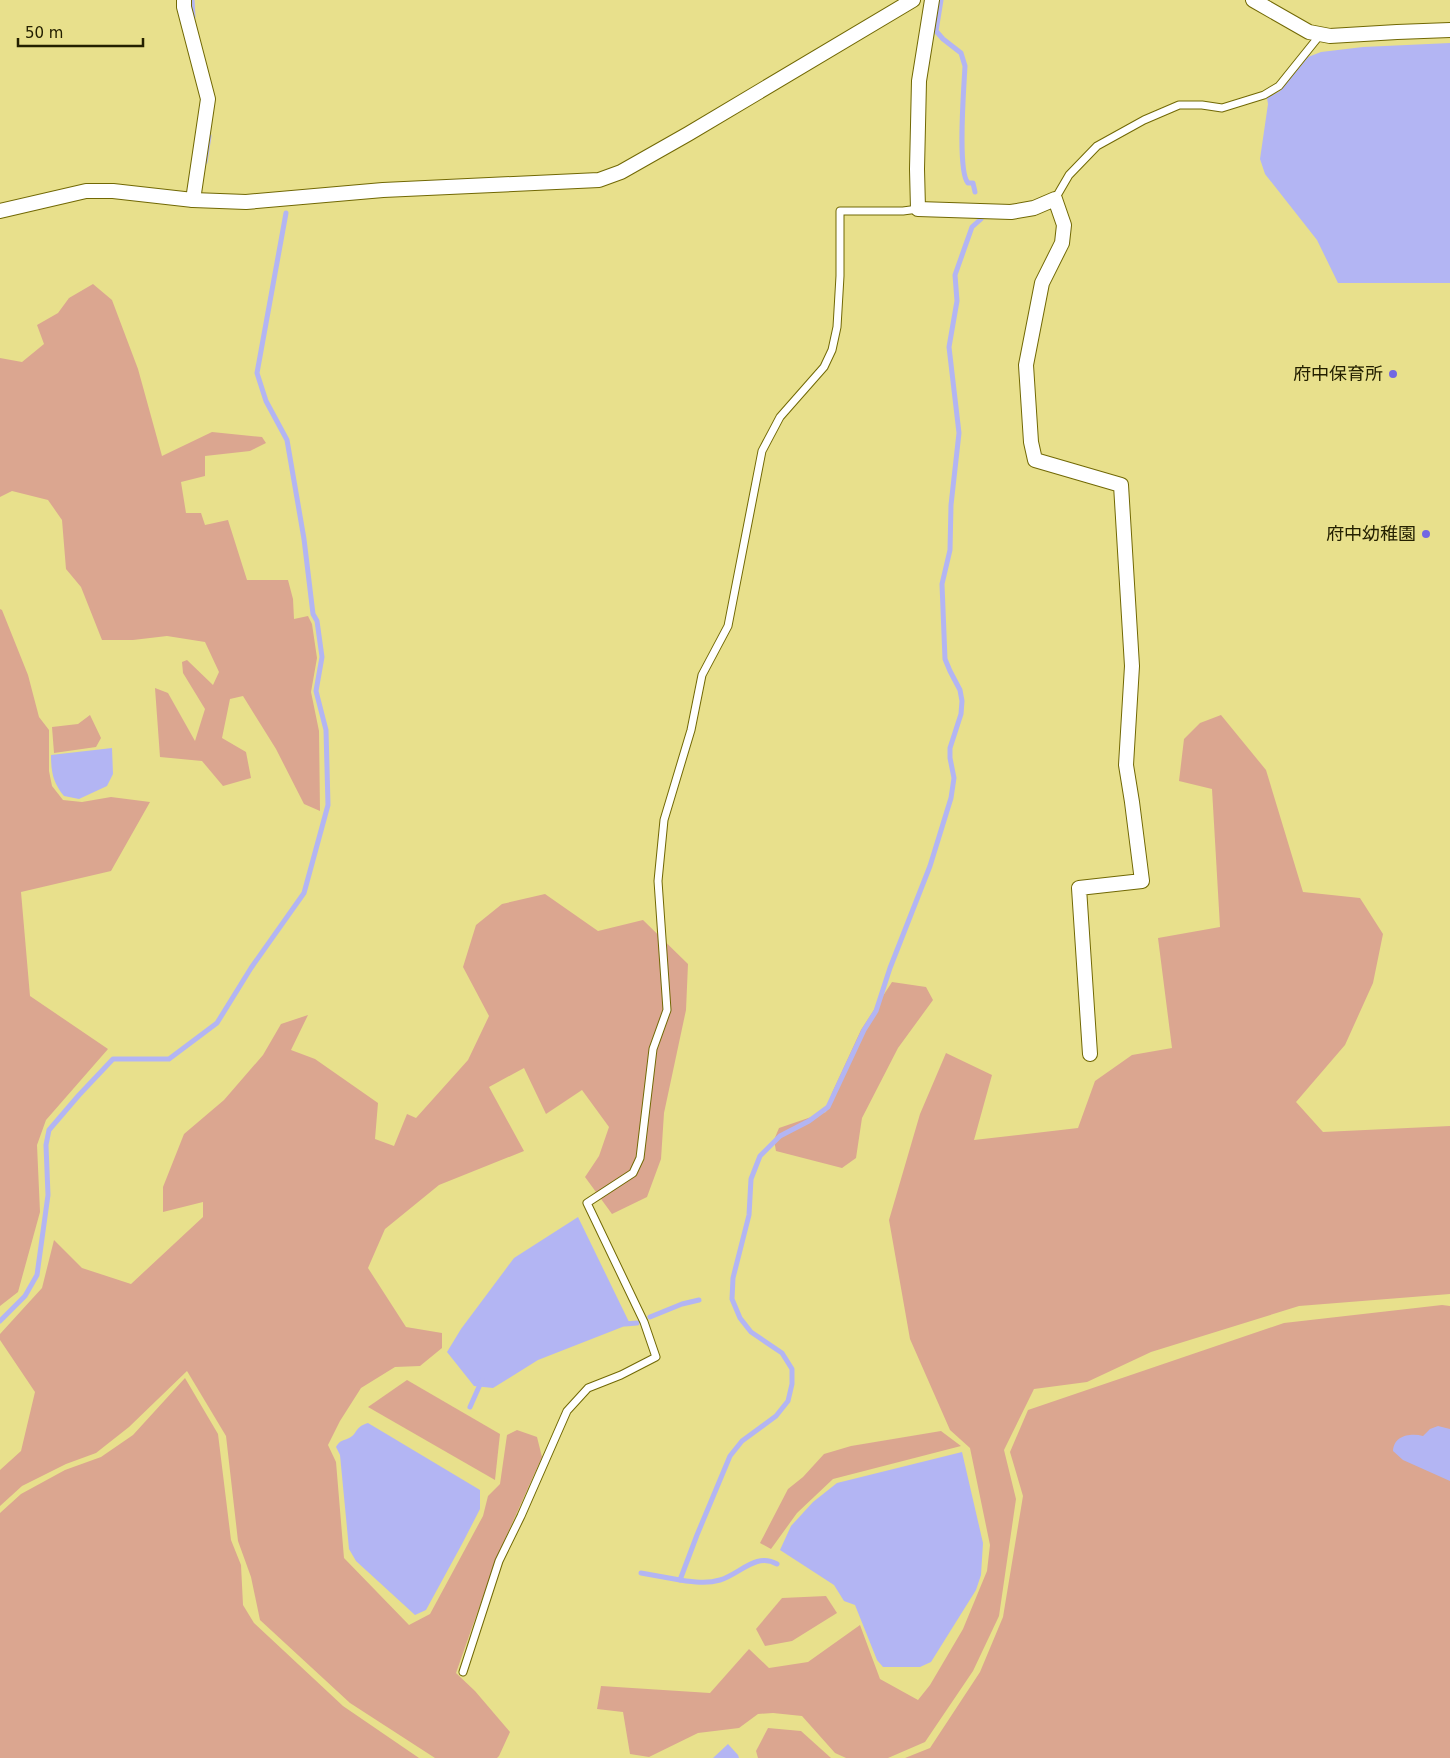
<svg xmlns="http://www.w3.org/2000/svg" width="1450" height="1758" font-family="'DejaVu Sans','Noto Sans JP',sans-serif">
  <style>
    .green { fill: #dba690 }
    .water { fill: #b3b5f3 }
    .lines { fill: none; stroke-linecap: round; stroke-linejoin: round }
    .stream { stroke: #b3b5f3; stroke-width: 5 }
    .service-casing { stroke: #716804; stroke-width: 9 }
    .minor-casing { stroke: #716804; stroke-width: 16 }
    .service { stroke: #fff; stroke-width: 7 }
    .minor { stroke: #fff; stroke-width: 14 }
    .poi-dot { fill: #7267e2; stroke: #e8e08c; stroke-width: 2 }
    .labels { text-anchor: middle; stroke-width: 4; stroke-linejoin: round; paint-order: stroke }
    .poi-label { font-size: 18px; fill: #242000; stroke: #e8e08c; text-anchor: end }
  </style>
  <rect width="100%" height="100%" fill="#e8e08c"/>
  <g class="green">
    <path d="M93,284L112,300L138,369L162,456L212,432L262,437L266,443L250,451L205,456V476L181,482L186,513H201L205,525L228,520L247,580H288L293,599L294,619L308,616L312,624L317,658L311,692L319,731L320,811L304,804L276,749L243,696L230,699L222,738L246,752L251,778L223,786L202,761L160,757L155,688L168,693L195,741L205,709L183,673L182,662L187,660L213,685L219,672L205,642L167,636L133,640H102L81,587L66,569L62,520L48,500L12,491L0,497V358L22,362L44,344L37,325L58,313L69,298Z"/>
    <path d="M0,609L2,610L28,675L39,717L49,730V771L52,786L63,800L82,802L111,797L150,802L111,871L21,892L30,996L108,1049L46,1120L37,1145L40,1212L18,1292L0,1306Z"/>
    <path d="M90,715L101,738L96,747L54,753L52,727L78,724Z"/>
    <path d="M1221,715L1266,770L1303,892L1360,898L1383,934L1373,983L1345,1045L1296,1102L1323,1132L1450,1126V1294L1299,1306L1151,1352L1087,1382L1034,1389L1004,1450L1016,1499L999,1616L973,1671L925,1742L888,1758H846L835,1753L802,1716L773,1713L758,1714L739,1728L698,1733L649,1757L630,1754L623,1712L597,1709L601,1686L710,1693L749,1649L769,1668L808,1662L860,1625L880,1679L918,1700L930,1685L963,1629L987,1571L990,1545L970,1448L950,1430L910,1339L889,1220L920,1114L946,1053L992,1075L974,1140L1078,1128L1095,1081L1132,1055L1172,1048L1158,938L1220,927L1212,789L1179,781L1184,739L1200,723Z"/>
    <path d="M545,894L598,931L643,920L688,964L686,1010L664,1113L661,1159L647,1197L612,1214L585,1177L599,1156L609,1127L582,1090L546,1114L524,1068L489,1087L524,1151L439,1185L385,1229L368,1268L406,1327L442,1333V1348L420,1366L395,1367L361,1388L340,1421L328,1445L336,1462L344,1558L409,1625L430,1614L483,1516L488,1496L500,1484L507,1435L517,1430L537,1437L542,1457L497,1557L456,1673L475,1691L510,1732L499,1756L497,1758H435L350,1703L260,1620L251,1577L238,1541L226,1436L187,1371L129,1427L96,1453L66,1464L22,1486L0,1506V1470L21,1451L35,1392L0,1340V1334L42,1288L54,1240L82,1268L131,1284L203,1217V1202L163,1212V1187L184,1134L224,1100L263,1055L281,1024L308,1015L291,1050L315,1059L378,1103L375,1139L394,1146L407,1114L416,1118L468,1060L489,1016L463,967L476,925L502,904Z"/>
    <path d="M892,982L926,987L933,1000L898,1048L862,1118L856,1158L842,1168L776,1151L774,1140L779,1128L826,1112L832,1093L861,1030Z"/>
    <path d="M1442,1305L1450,1306V1758H905L930,1748L980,1672L1003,1617L1023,1496L1010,1452L1028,1410L1284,1323Z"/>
    <path d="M185,1378L218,1434L231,1540L241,1565L243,1605L254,1623L343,1706L419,1758H0V1513L21,1494L65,1470L101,1457L133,1435Z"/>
    <path d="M407,1380L500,1434L495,1480L368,1407Z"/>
    <path d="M941,1431L961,1446L833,1479L797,1513L771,1549L760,1543L788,1489L803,1477L824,1454L851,1446Z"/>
    <path d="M826,1596L837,1613L792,1641L765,1646L756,1629L782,1598Z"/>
    <path d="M768,1728L801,1731L831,1758H758L756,1751Z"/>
  </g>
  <g class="water">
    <path d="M1450,43V283H1338L1317,240L1265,174L1260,159L1268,104L1267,98L1280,91L1308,57L1321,52L1363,47Z"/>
    <path d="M112,748L113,774L107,786L79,799L64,796C53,783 51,772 51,755Z"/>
    <path d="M578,1217L630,1324L538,1360L493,1388L474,1386L447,1352L461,1329L514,1258Z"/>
    <path d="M368,1423L480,1490V1509L462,1544L426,1610L415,1615L356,1561L349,1549L340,1455L336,1447C340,1440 343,1441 349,1438C358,1434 354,1427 368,1423Z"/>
    <path d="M1438,1426L1450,1429V1481L1403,1460L1393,1451C1394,1435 1411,1433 1423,1436L1430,1429Z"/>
    <path d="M962,1452L983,1543L981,1575L976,1590L931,1662L920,1667H883L877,1660L855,1605L844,1601L834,1585L780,1550L791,1526L813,1502L837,1483Z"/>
    <path d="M728,1744L738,1755L739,1758H713Z"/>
  </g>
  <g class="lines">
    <g class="stream">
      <path d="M192,0L193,17"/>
      <path d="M941,0L936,31L943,39L961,53L965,66C964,87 957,171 968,183H973L975,192"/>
      <path d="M205,162L209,136"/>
      <path d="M650,1317L682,1304L699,1300"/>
      <path d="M0,1321L25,1296L37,1275L48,1195L46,1145L49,1130L79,1095L113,1059H169L217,1023L251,968L304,893L328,805L326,730L316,691L322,657L317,621L313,614L304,539L287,440L266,401L257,373L286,213"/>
      <path d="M625,1324L637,1323"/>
      <path d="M470,1407L482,1380"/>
      <path d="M641,1573L680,1580L697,1535L730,1456L742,1441L776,1416L788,1401L792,1384V1369L782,1353L751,1332L740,1318L732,1299L733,1278L749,1215L751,1179L760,1156L780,1136L809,1121L828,1107L864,1030L876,1011L890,968L930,866L951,798L954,778L950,758V748L961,714L962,701L960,690L950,671L945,659L942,584L950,550L951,505L959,433L949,347L957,301L955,275L972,227L981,219"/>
      <path d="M680,1580C693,1582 707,1584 720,1580C740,1574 756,1552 777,1564"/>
    </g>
    <g class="service-casing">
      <g id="service">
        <path d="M1055,199L1069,175L1097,146L1144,120L1179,105H1202L1222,108L1264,95L1279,86L1320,35"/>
        <path d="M463,1672L499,1561L521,1516L567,1411L588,1388L621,1375L656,1357L644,1322L587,1203L633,1173L640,1158L653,1049L667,1010L658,881L664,820L691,730L702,675L728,626L762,451L780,417L824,367L832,350L837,327L840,276V211H903L918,209"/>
      </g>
    </g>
    <g class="minor-casing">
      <g id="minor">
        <path d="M184,0V7L208,99L193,200"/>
        <path d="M932,0L919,81L917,169L918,209L1011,212L1034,208L1055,199L1064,225L1062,243L1042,283L1026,365L1031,442L1035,460L1121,485L1132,666L1126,765L1132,802L1142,881L1079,888L1090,1054"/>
        <path d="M1253,0L1309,32L1330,36L1397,32L1450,30"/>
        <path d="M0,211L86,191H113L193,200L246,202L383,190L599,180L621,172L688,134L913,0"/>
      </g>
    </g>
    <use href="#service" class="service"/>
    <use href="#minor" class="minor"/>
  </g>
  <g class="poi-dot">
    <circle cx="1393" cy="374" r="5"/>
    <circle cx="1426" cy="534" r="5"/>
  </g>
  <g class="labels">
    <g class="poi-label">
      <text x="1383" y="380">府中保育所</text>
      <text x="1416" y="540">府中幼稚園</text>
    </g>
  </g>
  <path d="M18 38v8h125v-8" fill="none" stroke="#242000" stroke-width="2.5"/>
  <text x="25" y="38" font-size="15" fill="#242000" stroke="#e8e08c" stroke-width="4" paint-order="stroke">50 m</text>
</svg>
